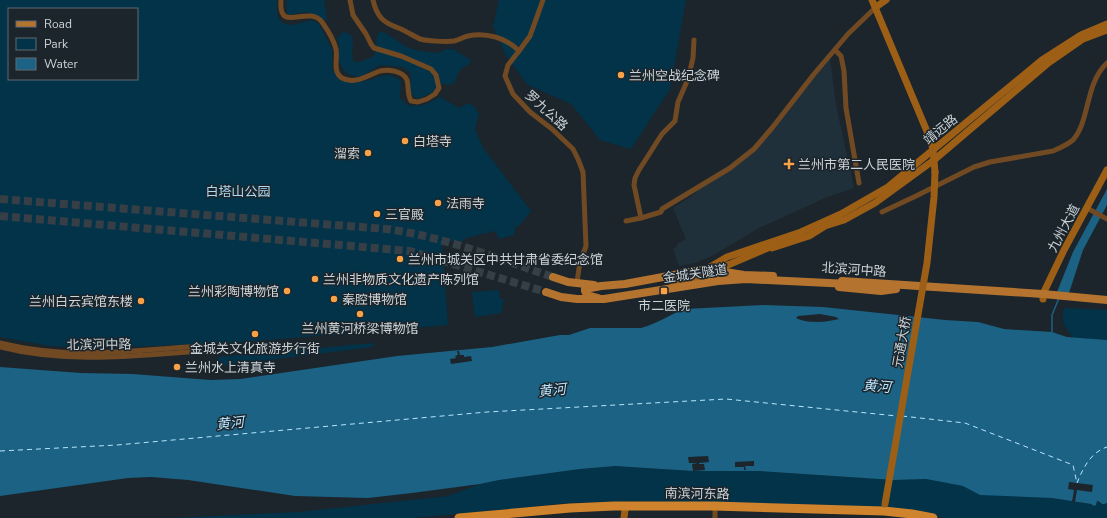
<svg xmlns="http://www.w3.org/2000/svg" width="1107" height="518" font-family="'Nunito Sans','Noto Sans SC',sans-serif">
  <style>
    .built { fill: #20303a }
    .green { fill: #023349; fill-rule: evenodd }
    .water { fill: #1b6284; fill-rule: evenodd }
    .pier { fill: #1b252b }
    .lines { fill: none; stroke-linecap: round; stroke-linejoin: round }
    .stream { stroke: #1b6284; stroke-width: 1.5 }
    .ferry { stroke: #bbe5fe; stroke-width: 1; stroke-dasharray: 5 4; stroke-linecap: butt }
    .primary-tunnel { stroke: #363f45; stroke-width: 8; stroke-dasharray: 8 4; stroke-linecap: butt }
    .street { stroke: #714a23; stroke-width: 5 }
    .secondary { stroke: #9d5f15; stroke-width: 7 }
    .primary { stroke: #b47430; stroke-width: 8 }
    .highway { stroke: #d0832d; stroke-width: 9 }
    .secondary-bridge { stroke: #9d5f15; stroke-width: 7 }
    .primary-bridge { stroke: #b47430; stroke-width: 8 }
    .poi-dot { fill: #f7a248; stroke: #1b252b; stroke-width: 1.5 }
    .labels { text-anchor: middle; stroke-width: 3; stroke-linejoin: round; paint-order: stroke }
    .poi-label { font-size: 13px; fill: #ccd3d7; stroke: #1b252b; text-anchor: start }
    .street-label { font-size: 13px; fill: #ccd3d7; stroke: #1b252b }
    .park-label { font-size: 13px; fill: #afd9f1; stroke: #1b252b }
    .water-label { font-size: 14px; font-style: italic; fill: #bbe5fe; stroke: #1b252b }
  </style>
  <rect width="100%" height="100%" fill="#1b252b"/>
  <path class="built" d="M830,58L836,105L854,188L825,198L759,228L710,257L695,263L679,266L673,249L677,247V244L686,239L673,208L690,197L759,141Z"/>
  <g class="green">
    <path d="M0,0H277V15L282,23L293,25L312,20L319,24L332,50V69L339,78L346,82L352,83L371,80L377,77L390,75L401,80L400,98L409,106L424,105L440,97L459,108L468,103L476,107V111L479,112L475,130L484,149L531,211L519,226H516L514,235L499,239L495,231L466,238L462,242L457,240L442,243L448,325L246,342L103,348L50,346L0,337ZM9,9H137V79H9Z"/>
    <path d="M286,0H324L327,19L324,20C310,10 306,12 289,15L287,13Z"/>
    <path d="M499,0H686L670,89L631,149L600,140L571,104L528,85L506,56L493,26Z"/>
    <path d="M382,31L407,47L415,50L438,53L447,49H453L471,60L470,64C460,67 457,74 455,83L447,85L440,83L432,93L417,99L410,92L411,73L403,67L380,65L364,75L358,77L348,74L343,69L339,61V45L337,38L343,32L348,33L353,38C353,47 351,54 354,62H360L374,56L376,49L377,35Z"/>
    <path d="M499,290L500,299H504L501,313L475,317L472,292Z"/>
    <path d="M1064,308L1107,310V340L1073,338C1064,325 1061,324 1064,308Z"/>
    <path d="M373,343V347L220,366L217,357Z"/>
    <path d="M615,466L693,471H759L894,480L926,479L963,486L968,488L978,494L1052,498L1096,505V503L1098,501L1100,504L1107,503V518H944L915,511L834,505L631,501L569,503L414,518H170L299,512L448,496L480,484L499,480L580,469Z"/>
  </g>
  <g class="water">
    <path d="M1107,189V205L1083,250L1069,293L1057,292L1073,252Z"/>
    <path d="M763,305L823,307L945,320L978,322L1004,329L1052,332L1067,337L1107,340V503C1100,506 1102,502 1097,501L1096,505L1094,506L1091,504L1052,498L980,495L963,486L926,479L894,480L759,471H693L615,466L580,469L499,480L480,484L412,493L368,498L295,496L188,480L151,477L128,478L0,496V367L81,373L132,374L211,380L240,379L397,356L492,347L560,335H569L590,328H641C657,324 670,314 685,309ZM820,314L836,317L839,319C828,322 807,324 796,318L798,316Z"/>
  </g>
  <g class="pier">
    <path d="M457,351H459L460,355H464V357L471,356L472,361L451,364L450,359L456,358L455,356L458,355Z"/>
    <path d="M708,456L709,462L699,463V464H704L705,470L693,471L692,464L698,463H689L688,457Z"/>
    <path d="M754,461V466H745L746,470H744V467H735V462Z"/>
    <path d="M1069,482L1093,485L1092,492L1077,490L1075,502H1072L1074,490L1068,489Z"/>
  </g>
  <g class="lines">
    <path class="stream" d="M1052,332V315L1059,298"/>
    <g class="ferry">
      <path d="M902,416L965,423L1073,465L1077,483"/>
      <path d="M0,451L117,445L487,412L726,399L897,416"/>
      <path d="M1077,483C1083,468 1091,452 1107,447"/>
    </g>
    <g class="primary-tunnel">
      <path d="M0,199L387,229C445,237 499,259 553,277"/>
      <path d="M0,216L410,251L546,292"/>
    </g>
    <g class="street">
      <path d="M281,0C278,35 308,4 322,22C327,29 334,41 336,49C338,58 332,72 342,78C355,85 368,75 380,71C389,69 403,71 407,80C409,87 407,94 411,101L418,102L427,99L435,94L439,88L436,75L431,69L401,56L374,48L371,44L366,34L353,15L350,0"/>
      <path d="M373,0C377,18 384,23 401,29C407,32 414,36 420,39C427,41 446,42 454,41C459,40 463,37 468,36C486,32 507,38 519,51L508,65L505,76L513,94L530,112L552,129L573,149L578,159L583,172L586,246L580,262L577,282"/>
      <path d="M835,50L841,56L844,71L846,108L859,183"/>
      <path d="M519,51L530,36L543,0"/>
      <path d="M1087,208L1107,219"/>
      <path d="M882,212L916,196L974,167L990,162L1053,151C1060,148 1067,145 1073,140C1090,121 1085,83 1107,63"/>
      <path d="M641,218L634,185L635,178L639,170L662,134L675,121L678,102L688,79L693,58L694,40"/>
      <path d="M626,221L641,218L661,212L662,209L730,168L754,149L772,128L814,74L848,34L876,7"/>
      <path d="M0,343C67,360 131,351 200,346"/>
      <path d="M0,347C66,364 133,356 200,351"/>
      <path d="M715,510V518"/>
    </g>
    <g class="secondary">
      <path d="M872,0L931,141L933,150L935,172"/>
      <path d="M876,7L886,0"/>
      <path d="M772,248L809,236L825,226L844,220L875,203L934,160L1047,64L1083,39L1107,30"/>
      <path d="M705,270L727,257L801,232L841,214L888,187L1042,60L1081,35L1107,24"/>
      <path d="M707,282L722,269"/>
      <path d="M1043,299V294L1064,250L1107,170"/>
      <path d="M624,518L625,510"/>
    </g>
    <g class="primary">
      <path d="M553,277L568,282L594,285"/>
      <path d="M842,281L1043,294L1107,300"/>
      <path d="M839,287L881,291L896,289"/>
      <path d="M598,298L587,295L585,291V289L601,286L625,284L706,269L744,275L773,276"/>
    </g>
    <path class="highway" d="M459,518L570,508L614,506H714L884,511L912,514L933,518"/>
    <g class="secondary-bridge">
      <path d="M673,286L714,271L777,244"/>
      <path d="M885,504L927,263L934,197L935,172"/>
    </g>
    <path class="primary-bridge" d="M546,292L561,297L577,299H604L718,281L746,279L849,284"/>
  </g>
  <g class="poi-dot">
    <circle cx="621" cy="75" r="4"/>
    <circle cx="405" cy="141" r="4"/>
    <circle cx="368" cy="153" r="4"/>
    <path d="M787 158h4v4h4v4h-4v4h-4v-4h-4v-4h4z"/>
    <circle cx="438" cy="203" r="4"/>
    <circle cx="377" cy="214" r="4"/>
    <circle cx="400" cy="259" r="4"/>
    <circle cx="315" cy="279" r="4"/>
    <circle cx="287" cy="291" r="4"/>
    <rect x="660" y="287" width="8" height="8" rx="2"/>
    <circle cx="334" cy="299" r="4"/>
    <circle cx="141" cy="301" r="4"/>
    <circle cx="360" cy="314" r="4"/>
    <circle cx="255" cy="334" r="4"/>
    <circle cx="177" cy="367" r="4"/>
  </g>
  <g class="labels">
    <g class="poi-label">
      <text x="629" y="80">兰州空战纪念碑</text>
      <text x="413" y="146">白塔寺</text>
      <text x="360" y="158" text-anchor="end">溜索</text>
      <text x="798" y="169">兰州市第二人民医院</text>
      <text x="446" y="208">法雨寺</text>
      <text x="385" y="219">三官殿</text>
      <text x="408" y="264">兰州市城关区中共甘肃省委纪念馆</text>
      <text x="323" y="284">兰州非物质文化遗产陈列馆</text>
      <text x="279" y="296" text-anchor="end">兰州彩陶博物馆</text>
      <text x="342" y="304">秦腔博物馆</text>
      <text x="133" y="306" text-anchor="end">兰州白云宾馆东楼</text>
      <text x="664" y="310" text-anchor="middle">市二医院</text>
      <text x="360" y="333" text-anchor="middle">兰州黄河桥梁博物馆</text>
      <text x="255" y="353" text-anchor="middle">金城关文化旅游步行街</text>
      <text x="185" y="372">兰州水上清真寺</text>
    </g>
    <g class="street-label">
      <text transform="translate(547 110) rotate(42)" y="5">罗九公路</text>
      <text transform="translate(940 129) rotate(-39)" y="5">靖远路</text>
      <text transform="translate(1063 228) rotate(-62)" y="5">九州大道</text>
      <text transform="translate(854 269) rotate(4)" y="5">北滨河中路</text>
      <text transform="translate(695 273) rotate(-8)" y="5">金城关隧道</text>
      <text transform="translate(901 342) rotate(-80)" y="5">元通大桥</text>
      <text transform="translate(99 344) rotate(-1)" y="5">北滨河中路</text>
      <text transform="translate(697 493) rotate(1)" y="5">南滨河东路</text>
    </g>
    <g class="park-label">
      <text x="238" y="196">白塔山公园</text>
    </g>
    <g class="water-label">
      <text transform="translate(877 386) rotate(5)" y="5">黄河</text>
      <text transform="translate(552 390) rotate(-6)" y="5">黄河</text>
      <text transform="translate(230 423) rotate(-6)" y="5">黄河</text>
    </g>
  </g>
  <rect x="8" y="8" width="130" height="72" fill="#1b252b" stroke="#626b70"/>
  <rect x="16" y="21" width="20" height="6" fill="#b47430" stroke="#626b70"/>
  <text x="44" y="28" font-size="12" fill="#ccd3d7">Road</text>
  <rect x="16" y="38" width="20" height="12" fill="#023349" stroke="#626b70"/>
  <text x="44" y="48" font-size="12" fill="#ccd3d7">Park</text>
  <rect x="16" y="58" width="20" height="12" fill="#1b6284" stroke="#626b70"/>
  <text x="44" y="68" font-size="12" fill="#ccd3d7">Water</text>
</svg>
